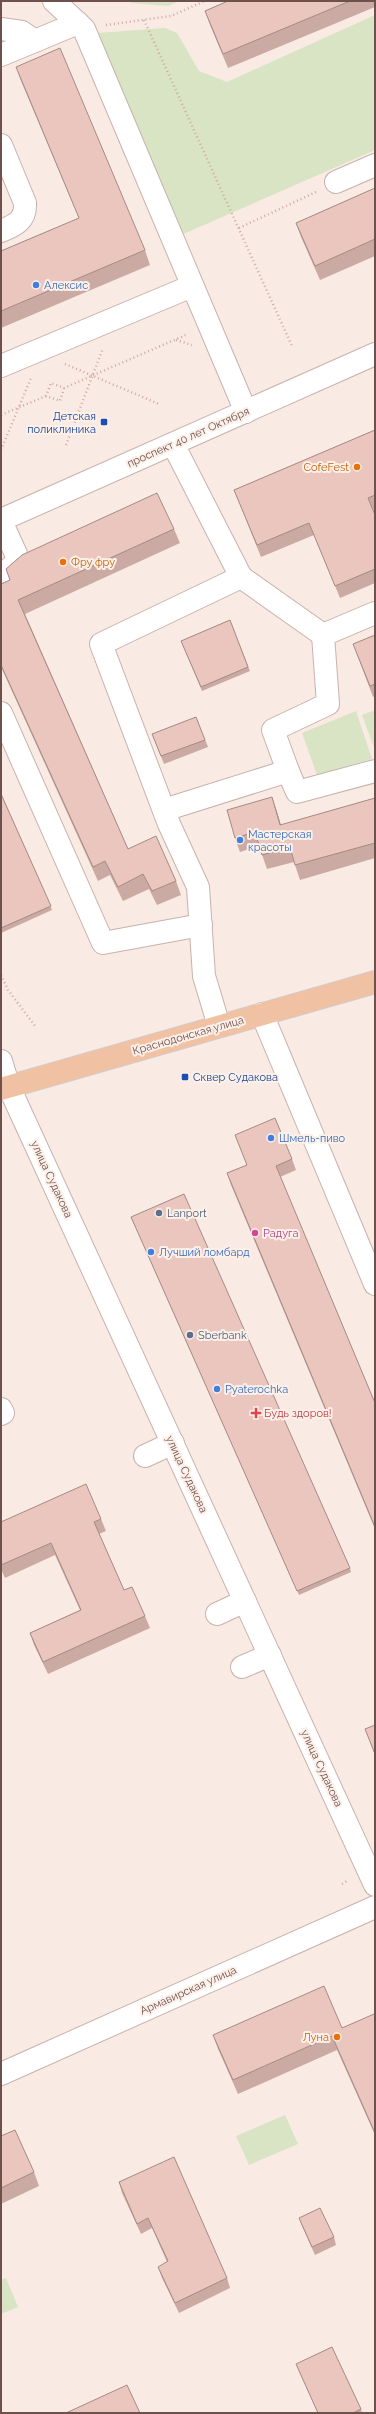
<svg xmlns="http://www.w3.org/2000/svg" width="376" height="2414" font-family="Raleway,sans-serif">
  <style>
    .green { fill: #d8e4c4 }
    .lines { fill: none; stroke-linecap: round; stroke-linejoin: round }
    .minor-casing { stroke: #c8b2ac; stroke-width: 24 }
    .major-casing { stroke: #d4cbca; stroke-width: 24 }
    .path { stroke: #cfa9a2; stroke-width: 2.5; stroke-dasharray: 1 3; stroke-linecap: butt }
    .minor { stroke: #fff; stroke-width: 22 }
    .major { stroke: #f0c2a3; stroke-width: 22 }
    .wall { fill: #caaaa3 }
    .shaded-wall { fill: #a48b85 }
    .building { fill: #ebc6be; stroke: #a48b85 }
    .shop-dot { fill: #3f7fe0; stroke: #fcf0e9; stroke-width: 1.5 }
    .transit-dot { fill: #1a4fb4; stroke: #fcf0e9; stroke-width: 1.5 }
    .food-dot { fill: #e8710a; stroke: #fcf0e9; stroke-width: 1.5 }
    .service-dot { fill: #5c6f8a; stroke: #fcf0e9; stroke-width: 1.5 }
    .hotel-dot { fill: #d1479c; stroke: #fcf0e9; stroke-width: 1.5 }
    .health-dot { fill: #e0444e; stroke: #fcf0e9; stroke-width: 1.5 }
    .labels { text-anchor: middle; stroke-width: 4; stroke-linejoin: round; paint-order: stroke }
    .shop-label { font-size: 11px; fill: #366cbe; stroke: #fcf0e9; text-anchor: start }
    .transit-label { font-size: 11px; fill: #164399; stroke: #fcf0e9; text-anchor: end }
    .street-label { font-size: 11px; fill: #6e514d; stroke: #fcf0e9 }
    .food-label { font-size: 11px; fill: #c56008; stroke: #fcf0e9; text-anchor: end }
    .service-label { font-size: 11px; fill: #4e5e75; stroke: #fcf0e9; text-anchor: start }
    .hotel-label { font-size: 11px; fill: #b23c85; stroke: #fcf0e9; text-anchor: start }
    .health-label { font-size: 11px; fill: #be3a42; stroke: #fcf0e9; text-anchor: start }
  </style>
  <rect width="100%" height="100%" fill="#f9ebe3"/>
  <g class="green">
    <path d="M131,1H180L168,6L131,3Z"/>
    <path d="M375,15V150L181,235L97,33L165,28L177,33L199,71L227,82Z"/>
    <path d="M375,710V750L362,715Z"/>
    <path d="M356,711L372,759L317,775L302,733Z"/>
    <path d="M285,2115L298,2144L249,2165L236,2136Z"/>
    <path d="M6,2278L18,2307L1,2314V2280Z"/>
  </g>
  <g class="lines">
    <g class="minor-casing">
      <g id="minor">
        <path d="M54,1L84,29L246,412"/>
        <path d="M1,29L22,32L35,41"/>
        <path d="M1,55L78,23"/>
        <path d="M1,145L25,203C26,220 16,225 1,231"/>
        <path d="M336,182L375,165"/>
        <path d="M1,366L192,286"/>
        <path d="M173,444L241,577L101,644L169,824L198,887L204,976L219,1026"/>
        <path d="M1,520L375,354"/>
        <path d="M1,521L16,554L17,562L1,576"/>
        <path d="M241,577L323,635L375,613"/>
        <path d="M1,713L103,943L201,925"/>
        <path d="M288,771L297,792L375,771"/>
        <path d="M164,810L288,771L273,730L328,704L323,635"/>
        <path d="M262,1014L375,1284"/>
        <path d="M1,1061L9,1087L375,1885"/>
        <path d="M1,1409L3,1413L1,1414"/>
        <path d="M145,1456L173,1443"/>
        <path d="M217,1614L245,1601"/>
        <path d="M242,1667L270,1655"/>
        <path d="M1,2074L375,1907"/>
      </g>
    </g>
    <g class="major-casing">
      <path id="major" d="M1,1089L375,982"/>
    </g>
    <g class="path">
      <path d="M144,20L292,346"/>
      <path d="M106,25L171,16L205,1"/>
      <path d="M239,228L316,192"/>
      <path d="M176,340L192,345"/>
      <path d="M65,364L159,404"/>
      <path d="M64,388L60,401L46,396L51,383L64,388L188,334"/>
      <path d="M1,415L46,396"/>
      <path d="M66,445L103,348"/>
      <path d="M1,450L31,378"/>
      <path d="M1,975L8,990L35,1026"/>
      <path d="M342,1884L347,1881"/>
    </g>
    <use href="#minor" class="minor"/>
    <use href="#major" class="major"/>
  </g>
  <g class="wall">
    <path d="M228,1H375V7L228,68L210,25L205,11Z"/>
    <path d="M16,67L145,250L150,265L1,328V251L79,218L21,81Z"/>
    <path d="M375,188V256L320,280L301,237L296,223Z"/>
    <path d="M375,430V509L373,510L375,515V583L340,598L314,535L261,557L234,490Z"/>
    <path d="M174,529L180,543L25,614L128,849L176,881L181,895L157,905L149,889L123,901L110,875L98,881L1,667V584L10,580L6,569Z"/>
    <path d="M230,620L250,671L202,691L181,641Z"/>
    <path d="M375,635V696L373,697L353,644Z"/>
    <path d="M196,717L208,747L164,764L152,734Z"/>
    <path d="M1,794L52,910L1,933Z"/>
    <path d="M272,797L281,825L375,798V858L300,880L294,862L267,869L259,846L240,852L235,838Z"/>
    <path d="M235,1135L292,1159L296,1170L280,1177L375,1403V1529L231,1185L227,1173L247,1165Z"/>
    <path d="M131,1217L350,1568L351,1572L299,1595Z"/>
    <path d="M101,1519L106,1531L99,1534L124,1590L145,1616L150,1628L48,1674L34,1645L30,1633L80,1610L55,1555L5,1578L1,1569V1522Z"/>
    <path d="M375,1725V1755L365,1729Z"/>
    <path d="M375,2015V2135L337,2050L238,2094L218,2049L213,2035L342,2028Z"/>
    <path d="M1,2136L34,2172L39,2186L1,2204Z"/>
    <path d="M119,2182L227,2278L230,2288L179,2313L162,2278L158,2267L167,2262L152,2228L141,2234L122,2193Z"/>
    <path d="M299,2218L334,2237L336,2245L315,2255L302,2226Z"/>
    <path d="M296,2364L361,2409L362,2413H318Z"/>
  </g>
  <path class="shaded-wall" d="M272,797L277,812L285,840L280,825Z"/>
  <g class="building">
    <path d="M228,1H350L223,54L205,11Z"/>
    <path d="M60,48L145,250L1,311V251L79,218L16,67Z"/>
    <path d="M375,188V239L315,266L296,223Z"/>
    <path d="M375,430V495L368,498L375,515V569L335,586L309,523L257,545L234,490Z"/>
    <path d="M157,493L174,529L18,600L128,849L156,836L176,881L152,891L143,874L118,887L105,861L93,867L1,665V584L10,580L6,569L22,555Z"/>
    <path d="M230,620L248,667L201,687L181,641Z"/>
    <path d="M375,635V684L370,686L353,644Z"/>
    <path d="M196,717L205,740L161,756L152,734Z"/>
    <path d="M1,794L51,906L1,928Z"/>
    <path d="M272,797L280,825L375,798V843L295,865L290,847L262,855L255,832L235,838L227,810Z"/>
    <path d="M275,1118L292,1159L276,1166L375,1403V1527L227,1173L247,1165L235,1135Z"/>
    <path d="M184,1194L350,1568L297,1591L131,1217Z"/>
    <path d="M86,1484L101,1519L94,1522L124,1590L132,1587L145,1616L43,1662L30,1633L81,1610L51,1543L1,1565V1522Z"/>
    <path d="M375,1725V1754L365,1729Z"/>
    <path d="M324,1986L342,2028L374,2014L375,2015V2133L332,2036L233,2080L213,2035Z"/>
    <path d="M15,2130L34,2172L1,2188V2136Z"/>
    <path d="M174,2157L227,2278L175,2303L158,2267L168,2261L148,2218L137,2224L119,2182Z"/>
    <path d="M320,2208L334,2237L312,2247L299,2218Z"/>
    <path d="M332,2347L361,2409L353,2413H318L296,2364Z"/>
    <path d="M127,2385L140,2413H66Z"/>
  </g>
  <g class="shop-dot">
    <circle cx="36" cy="285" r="4"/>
    <circle cx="240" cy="840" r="4"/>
    <circle cx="271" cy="1138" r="4"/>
    <circle cx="151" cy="1252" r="4"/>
    <circle cx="217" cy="1389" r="4"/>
  </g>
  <g class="transit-dot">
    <rect x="100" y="418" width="8" height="8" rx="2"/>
    <rect x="181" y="1073" width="8" height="8" rx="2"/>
  </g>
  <g class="food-dot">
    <circle cx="357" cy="467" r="4"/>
    <circle cx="63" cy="562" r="4"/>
    <circle cx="337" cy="2037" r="4"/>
  </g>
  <g class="service-dot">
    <circle cx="159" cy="1213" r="4"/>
    <circle cx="190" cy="1335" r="4"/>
  </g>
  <circle class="hotel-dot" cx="255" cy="1233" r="4"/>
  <path class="health-dot" d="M254 1407h4v4h4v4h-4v4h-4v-4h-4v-4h4z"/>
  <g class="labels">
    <g class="shop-label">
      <text x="44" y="289">Алексис</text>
      <text x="248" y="838">Мастерская<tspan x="248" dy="13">красоты</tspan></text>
      <text x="279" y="1142">Шмель-пиво</text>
      <text x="159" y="1256">Лучший ломбард</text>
      <text x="225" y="1393">Pyaterochka</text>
    </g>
    <g class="transit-label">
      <text x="96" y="420">Детская<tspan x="96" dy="13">поликлиника</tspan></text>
      <text x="193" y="1081" text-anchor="start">Сквер Судакова</text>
    </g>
    <g class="street-label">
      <text transform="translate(188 437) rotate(-24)" y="4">проспект 40 лет Октября</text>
      <text transform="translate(188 1035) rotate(-16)" y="4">Краснодонская улица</text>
      <text transform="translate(52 1179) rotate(65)" y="4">улица Судакова</text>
      <text transform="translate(187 1474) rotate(65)" y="4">улица Судакова</text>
      <text transform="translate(322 1768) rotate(65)" y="4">улица Судакова</text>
      <text transform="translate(188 1990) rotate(-24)" y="4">Армавирская улица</text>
    </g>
    <g class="food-label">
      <text x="349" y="471">CofeFest</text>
      <text x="71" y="566" text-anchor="start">Фру фру</text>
      <text x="329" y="2041">Луна</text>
    </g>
    <g class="service-label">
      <text x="167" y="1217">Lanport</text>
      <text x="198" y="1339">Sberbank</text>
    </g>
    <g class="hotel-label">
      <text x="263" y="1237">Радуга</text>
    </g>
    <g class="health-label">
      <text x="264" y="1417">Будь здоров!</text>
    </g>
  </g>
  <rect width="376" height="2414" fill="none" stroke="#6e514d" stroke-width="4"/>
</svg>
